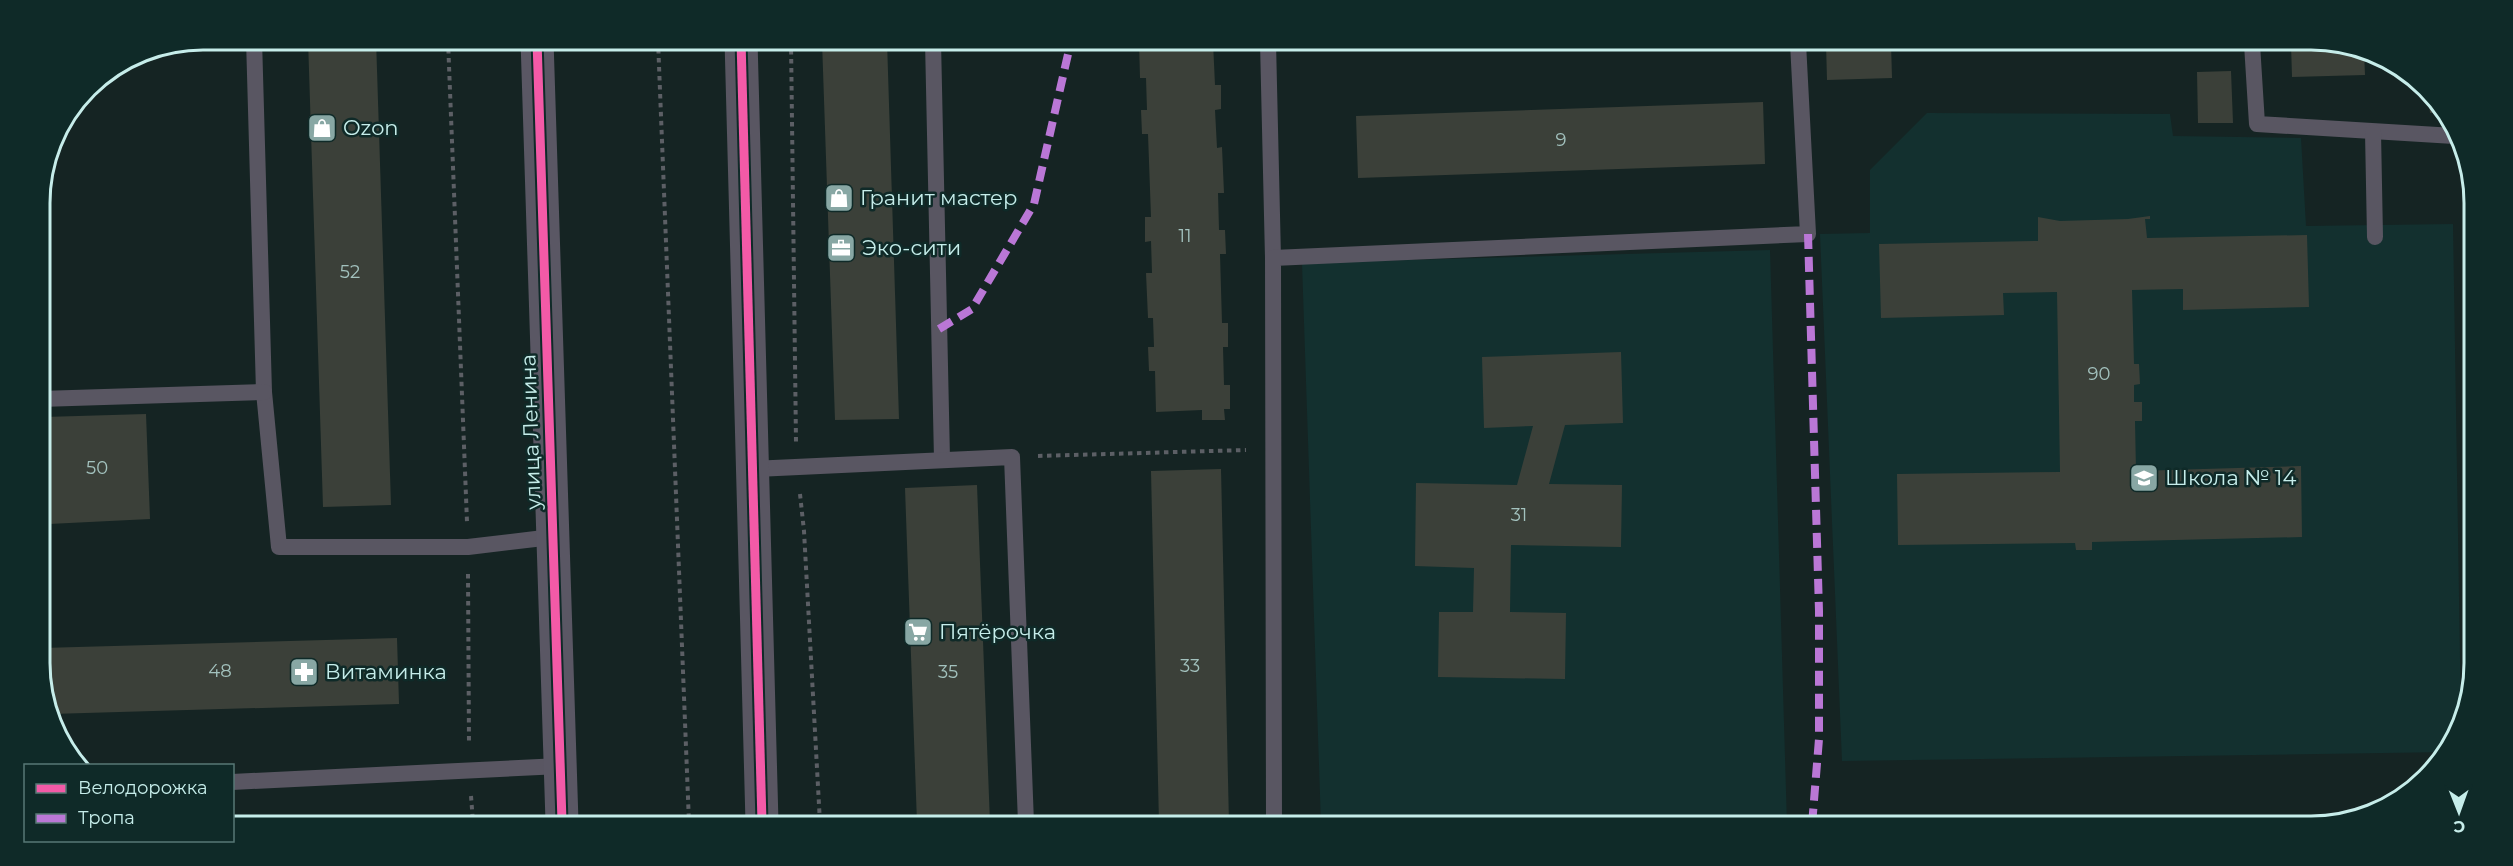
<svg xmlns="http://www.w3.org/2000/svg" width="2513" height="866" font-family="Montserrat,sans-serif">
  <style>
    .built { fill: #13302f }
    .building { fill: #3b4039 }
    .lines { fill: none; stroke-linecap: round; stroke-linejoin: round }
    .path { stroke: #5c5f65; stroke-width: 4; stroke-dasharray: 4.5 4.5; stroke-linecap: butt }
    .lane { stroke: #595662; stroke-width: 16 }
    .street { stroke: #595662; stroke-width: 33 }
    .secondary { stroke: #5a5764; stroke-width: 33 }
    .quiet { stroke: #ba77d6; stroke-width: 8; stroke-dasharray: 15 8; stroke-linecap: butt }
    .cycleway-casing { stroke: #0f2a28; stroke-width: 13 }
    .cycleway { stroke: #f35aa7; stroke-width: 9 }
    .labels { text-anchor: middle; stroke-width: 5; stroke-linejoin: round; paint-order: stroke }
    .number-label { font-size: 18px; fill: #a3c2be }
    .poi-label { font-size: 21px; fill: #c6edea; stroke: #0f2a28; text-anchor: start }
    .street-label { font-size: 21px; fill: #c6edea; stroke: #0f2a28 }
    .rim { fill: none; stroke: #c6edea; stroke-width: 3 }
  </style>
  <rect width="100%" height="100%" fill="#152423"/>
  <g class="built">
    <path d="M1927,113L2170,114L2173,136L2301,138L2306,226L2453,224L2461,721L2448,752L1842,761L1820,234L1870,233V170Z"/>
    <path d="M1770,250L1787,825L1321,824L1302,263Z"/>
  </g>
  <g class="building">
    <path d="M308,39H376L391,505L323,507Z"/>
    <path d="M822,41H887L899,419L835,420Z"/>
    <path d="M1139,41L1213,42L1215,85H1221V109L1215,110L1217,148L1222,147L1224,193H1218L1219,230H1225L1226,254H1220L1222,323H1228V347H1223L1224,385H1230V409H1224L1225,420H1202V410L1156,412L1155,371H1149L1148,347H1154L1153,318H1148L1146,273H1152L1151,241L1145,242V217H1151L1148,134H1142L1141,110H1147L1146,78H1140Z"/>
    <path d="M1826,43H1891L1892,78L1827,80Z"/>
    <path d="M2291,45H2353L2364,52L2365,75L2292,77Z"/>
    <path d="M2231,71L2233,123H2198L2197,72Z"/>
    <path d="M2428,91L2433,95L2442,112L2430,113Z"/>
    <path d="M1763,102L1765,164L1358,178L1356,116Z"/>
    <path d="M2150,216V219H2145L2147,238L2307,235L2309,307L2183,310V289L2132,290L2134,364H2139L2140,384L2134,385V402H2142V421H2135L2136,471L2301,466L2302,537L2092,542V550H2076L2075,543L1898,545L1897,474L2060,472L2057,292L2003,293L2004,315L1881,318L1879,244L2038,241V217L2060,221L2128,219Z"/>
    <path d="M1621,352L1623,423L1565,425L1549,484L1622,485L1621,547L1511,545L1510,612L1566,613L1565,679L1438,677L1439,612H1473L1474,568L1415,566L1416,483L1517,485L1533,426L1484,428L1482,357Z"/>
    <path d="M146,414L150,519L49,524L44,417Z"/>
    <path d="M1221,469L1229,824H1159L1151,471Z"/>
    <path d="M977,485L990,823H917L905,488Z"/>
    <path d="M397,638L399,704L51,714L42,695V648Z"/>
  </g>
  <g class="lines">
    <g class="path">
      <path d="M448,40L467,522"/>
      <path d="M658,40L689,823"/>
      <path d="M791,41L796,442"/>
      <path d="M1038,456L1246,450"/>
      <path d="M800,494L804,531L820,823"/>
      <path d="M468,574L469,744"/>
      <path d="M471,796L473,822"/>
    </g>
    <g class="lane">
      <path d="M254,39L264,392L279,547H468L552,537"/>
      <path d="M933,41L942,459"/>
      <path d="M1268,42L1273,258"/>
      <path d="M2252,44L2257,124L2454,136"/>
      <path d="M2373,132L2375,237"/>
      <path d="M40,399L264,392"/>
      <path d="M754,469L1012,457L1026,823"/>
      <path d="M232,782L560,766"/>
      <path d="M1274,824L1273,258L1808,234L1798,43"/>
    </g>
    <path class="street" d="M741,40L762,823"/>
    <path class="secondary" d="M537,40L562,822"/>
    <g class="quiet">
      <path d="M1808,234L1819,611V739L1812,825"/>
      <path d="M939,329L972,309L1034,204L1071,41"/>
    </g>
    <g class="cycleway-casing">
      <g id="cycleway">
        <path d="M537,40L562,822"/>
        <path d="M741,40L762,823"/>
      </g>
    </g>
    <use href="#cycleway" class="cycleway"/>
  </g>
  <defs>
    <g id="shop-square" transform="scale(1.5)"><rect x="-9" y="-9" width="18" height="18" rx="4" fill="#88a7a4" stroke="#0f2a28"/><path d="M-5-2.5h2.3a2.7 3.5 0 0 1 5.4 0H5L5.5 6h-11ZM-1.5-2.5h3a1.5 2.3 0 0 0-3 0Z" fill="#fff"/></g>
    <g id="office-square" transform="scale(1.5)"><rect x="-9" y="-9" width="18" height="18" rx="4" fill="#88a7a4" stroke="#0f2a28"/><path d="M-6-3h4V-5.5h4V-3h4V5H-6ZM-1-4.5V-3h2v-1.5ZM-6 0V1H6V0Z" fill="#fff"/></g>
    <g id="school-square" transform="scale(1.5)"><rect x="-9" y="-9" width="18" height="18" rx="4" fill="#88a7a4" stroke="#0f2a28"/><path d="M0-5L7-2L0 1L-7-2ZM-4 1L0 2.5L4 1V4Q0 6-4 4Z" fill="#fff"/></g>
    <g id="supermarket-square" transform="scale(1.5)"><rect x="-9" y="-9" width="18" height="18" rx="4" fill="#88a7a4" stroke="#0f2a28"/><path d="M-6-5.5h2.5l.6 2H6L4.5 2H-2.5L-4.4-4H-6ZM-1.5 3.2a1.3 1.3 0 1 0 .1 0ZM3 3.2a1.3 1.3 0 1 0 .1 0Z" fill="#fff"/></g>
    <g id="pharmacy-square" transform="scale(1.5)"><rect x="-9" y="-9" width="18" height="18" rx="4" fill="#88a7a4" stroke="#0f2a28"/><path d="M-2-6h4v4h4v4h-4v4h-4v-4h-4v-4h4Z" fill="#fff"/></g>
  </defs>
  <g fill-rule="evenodd">
    <use href="#shop-square" x="322" y="128"/>
    <use href="#shop-square" x="839" y="198"/>
    <use href="#office-square" x="841" y="248"/>
    <use href="#school-square" x="2144" y="478"/>
    <use href="#supermarket-square" x="918" y="632"/>
    <use href="#pharmacy-square" x="304" y="672"/>
  </g>
  <g class="labels">
    <g class="number-label">
      <text x="1561" y="146">9</text>
      <text x="1185" y="242">11</text>
      <text x="350" y="278">52</text>
      <text x="2099" y="380">90</text>
      <text x="97" y="474">50</text>
      <text x="1519" y="521">31</text>
      <text x="1190" y="672">33</text>
      <text x="220" y="677">48</text>
      <text x="948" y="678">35</text>
    </g>
    <g class="poi-label">
      <text x="343" y="135">Ozon</text>
      <text x="860" y="205">Гранит мастер</text>
      <text x="862" y="255">Эко-сити</text>
      <text x="2165" y="485">Школа № 14</text>
      <text x="939" y="639">Пятёрочка</text>
      <text x="325" y="679">Витаминка</text>
    </g>
    <g class="street-label">
      <text transform="translate(531 432) rotate(-92)" y="7">улица Ленина</text>
    </g>
  </g>
  <path d="M0 0H2513V866H0ZM203 50H2311A153 153 0 0 1 2464 203V663A153 153 0 0 1 2311 816H203A153 153 0 0 1 50 663V203A153 153 0 0 1 203 50Z" fill="#0f2a28" fill-rule="evenodd"/>
  <path class="rim" d="M203 50H2311A153 153 0 0 1 2464 203V663A153 153 0 0 1 2311 816H203A153 153 0 0 1 50 663V203A153 153 0 0 1 203 50Z"/>
  <rect x="24" y="764" width="210" height="78" fill="#0f2a28" stroke="#587876" stroke-width="1.5"/>
  <rect x="36" y="784" width="30" height="9" fill="#f35aa7" stroke="#587876" stroke-width="1.5"/>
  <text x="78" y="794" font-size="18" fill="#c6edea">Велодорожка</text>
  <rect x="36" y="814" width="30" height="9" fill="#ba77d6" stroke="#587876" stroke-width="1.5"/>
  <text x="78" y="824" font-size="18" fill="#c6edea">Тропа</text>
  <g transform="translate(2459 812) rotate(179)" stroke="#0f2a28" stroke-width="4.5" paint-order="stroke">
  <path d="M0-4.5L10 22L0 15L-10 22Z" fill="#c6edea"/>
  <text y="-9" font-size="16" font-weight="bold" text-anchor="middle" fill="#c6edea">С</text>
  </g>
</svg>
